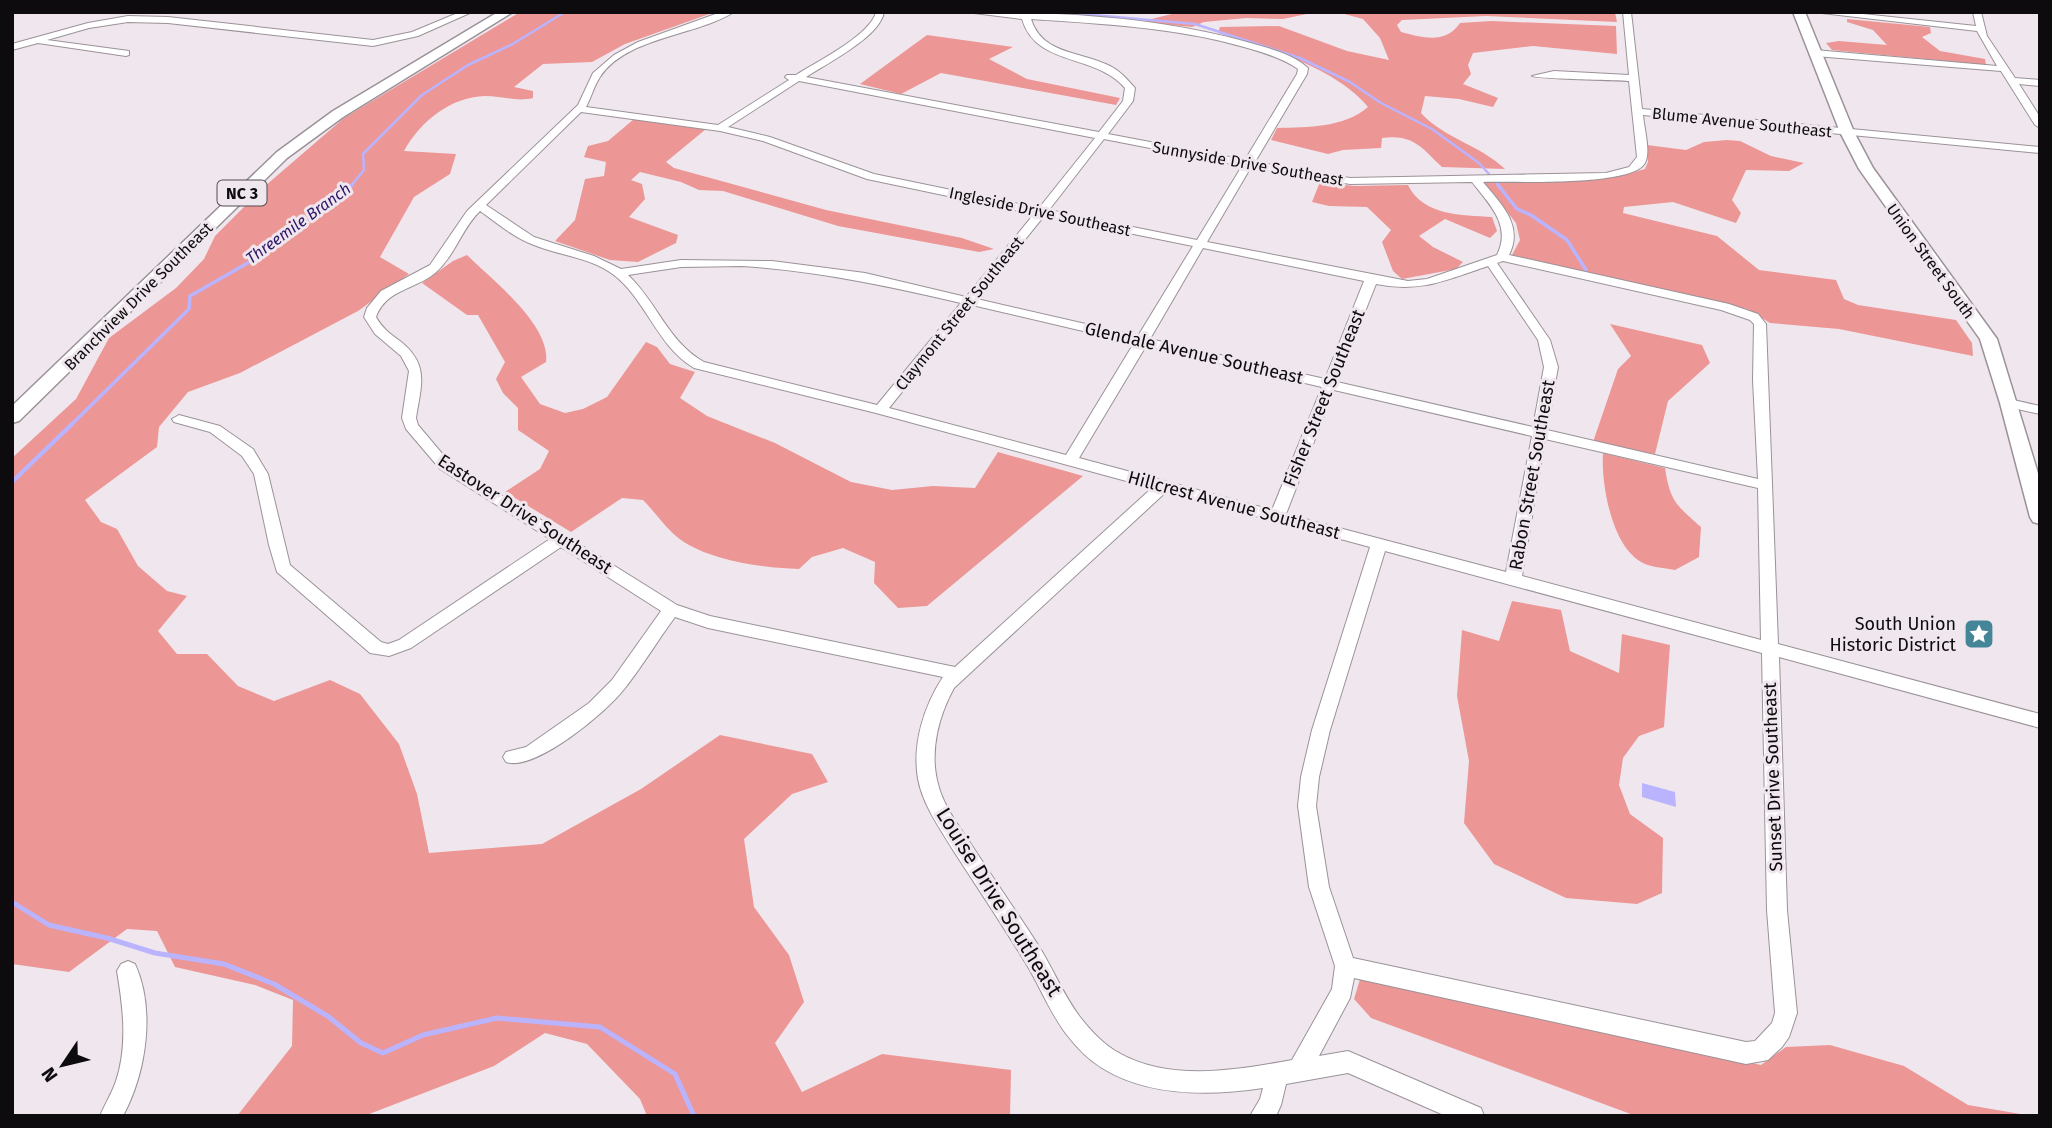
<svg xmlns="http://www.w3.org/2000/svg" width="2052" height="1128" font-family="'Fira Sans',sans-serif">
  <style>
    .forest { fill: #ec9695 }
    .water { fill: #bab4fe }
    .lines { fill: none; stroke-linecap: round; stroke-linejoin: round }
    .stream-far3 { stroke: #bab4fe; stroke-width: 2.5 }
    .stream-far2 { stroke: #bab4fe; stroke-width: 3.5 }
    .stream-far1 { stroke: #bab4fe; stroke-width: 4.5 }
    .stream { stroke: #bab4fe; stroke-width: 5 }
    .minor-casing { stroke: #9a9298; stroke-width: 2 }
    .major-casing { stroke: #9a9298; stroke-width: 3 }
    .minor { fill: #fff; fill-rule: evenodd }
    .major { fill: #fff; fill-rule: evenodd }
    .labels { text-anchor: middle; stroke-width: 6; stroke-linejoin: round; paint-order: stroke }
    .far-street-label { font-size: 16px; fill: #0d0b0d; stroke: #f0e7ee }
    .shield { fill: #f0e7ee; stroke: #514d50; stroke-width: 2 }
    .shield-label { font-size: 16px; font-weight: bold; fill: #0d0b0d }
    .far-water-label { font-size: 16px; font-style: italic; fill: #2f186b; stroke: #f0e7ee }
    .street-label { font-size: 18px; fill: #0d0b0d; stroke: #f0e7ee }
    .poi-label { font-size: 18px; fill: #0d0b0d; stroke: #f0e7ee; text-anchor: end }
    .near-street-label { font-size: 21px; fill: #0d0b0d; stroke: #f0e7ee }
  </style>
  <rect width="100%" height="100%" fill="#f0e7ee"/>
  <g class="forest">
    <path d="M520,12H715L625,44L592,62L543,64L514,87L533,91V98C516,102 503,96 485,96C450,97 420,122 404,151L456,154L450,174L414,197L380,257L409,274L358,311L240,373L188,392L159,427L157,447L85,500L101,522L117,529L138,566L167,591L187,596L158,631L177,654H207L238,686L274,701L330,680L360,694L399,744L417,794L429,853L542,844L641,789L720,735L812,754L828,782L792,794L744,839L754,907L789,955L804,1002L775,1043L802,1092L882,1054L1011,1070L1010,1116H647L640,1099L587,1044L545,1033L494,1066L364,1116H237L292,1046L293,1000L255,985L175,967L157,931L127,929L69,972L12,964V458L76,399L109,338L176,288L204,259L215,236L265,186L344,118Z"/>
    <path d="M1180,12H1316L1283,19L1246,18L1204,22L1192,27L1139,22Z"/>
    <path d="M1337,12H1615L1617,22L1486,16L1402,20L1397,25L1401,32C1423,38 1446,44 1460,23L1491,21L1616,26L1617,54L1533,46L1473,53L1468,65L1471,74L1463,84L1498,98L1493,107L1459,99L1425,96L1421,113C1445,139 1480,145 1505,169L1442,167C1421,147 1413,134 1382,138L1381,148L1343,150L1328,154L1271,140L1277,128C1309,127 1343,128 1368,107C1336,68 1266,47 1218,33L1220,27L1279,26L1347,51L1389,60L1380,38L1363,19Z"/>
    <path d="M1847,19L1930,27L1931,33L1922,37L1940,51L1985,59L1986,65L1832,50L1826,43L1839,41L1887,45L1873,30L1847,22Z"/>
    <path d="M927,35L1013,47L989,59L1027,79L1120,98L1116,105L941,73L901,94L860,84Z"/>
    <path d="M634,119L706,129L666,162L674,168L826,210L962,238L994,249L979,252L838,226L723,191L699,190L681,182L640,172L631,180L642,184L645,199L629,217L678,235L676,243L638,262L610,260L555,241L575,220L585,179L604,176L606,162L584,157L588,146L608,141Z"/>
    <path d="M1727,140L1740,141L1771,156L1804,163L1789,171L1746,170L1732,200L1741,213L1736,223L1673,202L1624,207L1623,213L1717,236L1759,270L1836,280L1844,299L1858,305L1956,320L1972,343L1973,356L1839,329L1770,323L1747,309L1512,255L1520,240L1516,223L1482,181L1615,177L1645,169L1648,162L1647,145L1686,150L1704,142Z"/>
    <path d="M1320,182L1354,186L1408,185C1423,216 1462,215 1492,217L1497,231L1490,238L1445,219L1419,236L1433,247L1463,262L1456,269L1402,279L1393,271L1382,242L1391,230L1367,207L1329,206L1312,202Z"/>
    <path d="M467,255C491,279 551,325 546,362L521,377L540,404L565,413L583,409L607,397L646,342L657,347L670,364L695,372L680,398L707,416L775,443L851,482L892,490L933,486L975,488L998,452L1083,476L927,606L898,608L874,583L875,562L843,548L812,557L799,569C764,568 711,561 681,540C667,530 655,512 643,500L622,498L571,532L505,492L540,469L549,451L518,430V408L503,393L496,379L505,362L478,315H467L422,283L453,261Z"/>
    <path d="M1610,324L1702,345L1710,363L1668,401L1655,454L1593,442L1618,369L1631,356Z"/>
    <path d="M1603,453L1665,468C1670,501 1676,505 1701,527L1699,557L1675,570C1665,568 1646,567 1638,560C1611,541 1601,483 1603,453Z"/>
    <path d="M1512,601L1561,610L1570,651L1619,673L1622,634L1670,645L1664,727L1639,736L1623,758L1619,785L1630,814L1663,838L1662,893L1637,904L1566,898L1494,864L1464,823L1469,761L1457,696L1462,630L1499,641Z"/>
    <path d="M1361,976L1761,1065L1786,1047L1830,1045L1904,1066L1968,1105L2032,1116H1636L1371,1018L1354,999Z"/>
  </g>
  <path class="water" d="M1642,783L1675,792L1676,807L1642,797Z"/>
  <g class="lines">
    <g class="stream-far3">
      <path d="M1059,12L1195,24L1300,58L1350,82L1381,103L1432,129L1479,163L1489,174"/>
      <path d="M1496,182L1500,187"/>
      <path d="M350,187L364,170L363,154L422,95L468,65L511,45L565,12"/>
    </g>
    <g class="stream-far2">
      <path d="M1498,185L1517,209L1531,215L1567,240L1586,270"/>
      <path d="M70,426L189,309L190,296L265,253L352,185"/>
    </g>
    <path class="stream-far1" d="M12,482L72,424"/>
    <path class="stream" d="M12,902L49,925L107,938L155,953L224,964L274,984L329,1017L361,1043L383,1053L423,1035L497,1018L600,1027L675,1074L694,1116"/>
    <g class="minor-casing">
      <g id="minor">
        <path d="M460,12H472L418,36L373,46L168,23L128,22L89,28L47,40L129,51V55L126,56L38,43L12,50V44L88,23L128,16L168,17L373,40L412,32Z"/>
        <path d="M721,12H734C696,36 626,37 600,77C594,86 591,98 586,107L718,125L789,80L785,77L787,75H796C816,62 871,35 876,12H884C880,37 826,64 806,77L1099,132L1123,101L1125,88C1095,53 1036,67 1022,19L966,12C1061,12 1162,17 1254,44C1272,49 1294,55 1308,68L1307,74L1255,162L1350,178L1606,173L1629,167L1637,157L1629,81C1616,80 1537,79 1532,76L1554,71L1629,75L1623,12H1631L1642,109L2040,147V153L1643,115C1644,128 1651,152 1645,163C1632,187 1512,181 1483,182C1501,204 1524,225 1509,255L1729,304L1758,314L1766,324L1778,644L2040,714V728L1779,657L1787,910L1797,1013L1789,1037L1782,1047L1768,1060L1746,1064L1354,978L1350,998L1319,1056L1348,1051L1481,1108L1484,1116H1446L1348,1073L1286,1084L1281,1105L1276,1116H1250L1260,1099L1263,1088C1210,1096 1149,1097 1102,1068C1089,1060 1077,1048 1067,1035C1050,1013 1040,986 1025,962C1002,924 977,887 953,850C939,827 923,805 918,779C912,744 924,706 943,677L708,628L675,617C658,640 643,665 625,688C608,711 535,772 506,762L503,757L506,752L526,747L589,703L612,680L661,611L561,547L411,648L389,656L370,653L277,572L269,545L254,474L242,456L210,432L174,422L172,419L179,415L220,426L253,449L268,474L290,565L381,642L388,644L399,640L550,539L440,469L406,429L402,418L409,371L401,356L375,334L364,317L367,308L381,291L430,265L467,211L578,105L593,73L614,55L638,42ZM1031,19C1102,24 1175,27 1244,47C1262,52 1282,58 1298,69L1297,74L1245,160L1108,134L1133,101L1135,88C1127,79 1120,71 1110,66C1081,51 1042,55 1031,19ZM799,81L1095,138L1039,208L874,174L770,137L728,127ZM581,112L720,131L763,141L867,179L1034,214L966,297L865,273L772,261L681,260L621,269L594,256L534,237L486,205ZM1104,139L1242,166L1197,240L1049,210ZM1251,167L1350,184L1472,182C1489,204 1512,225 1497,255L1427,279L1408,281L1207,242ZM480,211C497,223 514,238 534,245C560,256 591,257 614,275C647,301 657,346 694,368L876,413L1152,488L955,667L710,616L677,605L450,463L418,425L416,418C421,385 430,365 400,341C390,334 382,328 376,317C386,289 415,290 435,273C455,256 462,228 480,211ZM1044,216L1193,246L1138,336L977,299ZM1203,248L1364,281L1325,379L1150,339ZM1503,261L1721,310L1750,320L1754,324L1753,380L1758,479L1547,430L1558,367L1550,340L1497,263ZM742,266C817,271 888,286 961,303L877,405L704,362C668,342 657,302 628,275L681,267ZM1488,266L1538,340L1544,367L1533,427L1337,382L1376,284C1421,293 1446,280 1488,266ZM972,305L1134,343L1066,455L889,408ZM1146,346L1322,387L1272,510L1079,458ZM1334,390L1532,436L1506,572L1286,514ZM1545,439L1758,488L1761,640L1522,576ZM1166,492L1370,547L1312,730L1301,777L1298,806L1309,887L1335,966L1332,989L1292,1060C1238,1070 1170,1082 1119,1053C1104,1045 1091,1031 1080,1017C1064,996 1054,971 1040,948C1017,912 992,877 969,841C956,822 942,804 937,780C930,749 939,715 954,688ZM1385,551L1762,653L1767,910L1775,1013L1772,1023L1755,1041L1746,1042L1353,958L1329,887L1316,806L1319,777L1330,730Z"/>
        <path d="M1813,12H1844L1976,26L1973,12H1981L1987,36L2015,78L2040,80V86L2019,84L2040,117V128L2035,125L2001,71L1815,56L1810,53L1815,50L1997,66L1977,31Z"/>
        <path d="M2009,399L2040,406V414L2004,406L2002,403L2004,400Z"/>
        <path d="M128,961L135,964C156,1010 146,1073 123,1116H100C105,1104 112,1093 116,1081C128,1045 123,1007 117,971L121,964Z"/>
      </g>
    </g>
    <g class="major-casing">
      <g id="major">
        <path d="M498,12H513L343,117L287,158L19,421L12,423V406L277,152L333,111Z"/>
        <path d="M1793,12H1805L1854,132L1873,168L1997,339L2040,480V524L2033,522L2030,517L2000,403L1980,339L1859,169L1840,132Z"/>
      </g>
    </g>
    <use href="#minor" class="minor"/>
    <use href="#major" class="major"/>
  </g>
  <defs>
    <g id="sight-square" transform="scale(1.575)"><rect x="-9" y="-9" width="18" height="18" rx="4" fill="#448598" stroke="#f0e7ee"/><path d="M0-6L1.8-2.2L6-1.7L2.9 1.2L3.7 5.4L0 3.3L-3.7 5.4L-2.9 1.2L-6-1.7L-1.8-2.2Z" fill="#fff"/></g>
  </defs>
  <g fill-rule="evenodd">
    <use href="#sight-square" x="1979" y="634"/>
  </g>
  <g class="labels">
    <g class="far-street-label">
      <text transform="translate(1742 122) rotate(6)" y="6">Blume Avenue Southeast</text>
      <text transform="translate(1248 163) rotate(10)" y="6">Sunnyside Drive Southeast</text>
      <text transform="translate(1040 211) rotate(12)" y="6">Ingleside Drive Southeast</text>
      <text transform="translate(1931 261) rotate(54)" y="6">Union Street South</text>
      <text transform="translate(138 296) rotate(-45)" y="6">Branchview Drive Southeast</text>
      <text transform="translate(959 313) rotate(-51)" y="6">Claymont Street Southeast</text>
    </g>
    <rect class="shield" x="217.5" y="180.5" width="49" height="25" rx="5"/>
    <g class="shield-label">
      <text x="242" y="199">NC 3</text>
    </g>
    <g class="far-water-label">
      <text transform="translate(298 223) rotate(-36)" y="6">Threemile Branch</text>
    </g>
    <g class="street-label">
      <text transform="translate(1194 353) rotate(13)" y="6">Glendale Avenue Southeast</text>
      <text transform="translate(1324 398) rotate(-68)" y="6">Fisher Street Southeast</text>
      <text transform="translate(1532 475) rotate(-80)" y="6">Rabon Street Southeast</text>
      <text transform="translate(1234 505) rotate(15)" y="6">Hillcrest Avenue Southeast</text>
      <text transform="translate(525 514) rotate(33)" y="6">Eastover Drive Southeast</text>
      <text transform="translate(1773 777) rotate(-92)" y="6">Sunset Drive Southeast</text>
    </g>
    <g class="poi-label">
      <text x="1956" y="630">South Union<tspan x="1956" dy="21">Historic District</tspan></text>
    </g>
    <g class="near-street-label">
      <text transform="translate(999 902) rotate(58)" y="7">Louise Drive Southeast</text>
    </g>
  </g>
  <rect width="2052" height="1128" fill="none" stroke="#0d0b0d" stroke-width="28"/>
  <g transform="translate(63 1065) rotate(235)" stroke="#f0e7ee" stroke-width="5" paint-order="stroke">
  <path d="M0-5L12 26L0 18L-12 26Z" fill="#0d0b0d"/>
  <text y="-10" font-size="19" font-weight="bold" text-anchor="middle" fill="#0d0b0d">N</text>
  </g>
</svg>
